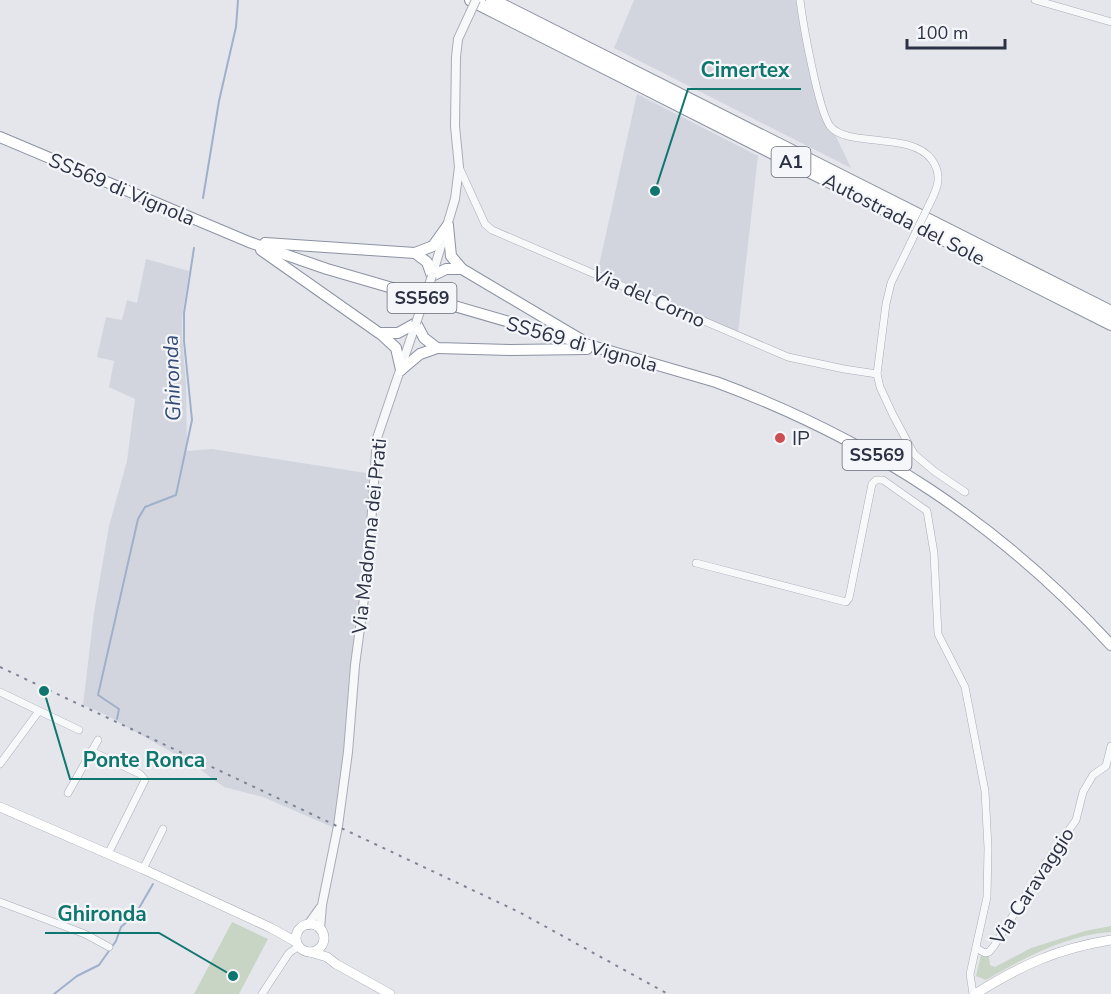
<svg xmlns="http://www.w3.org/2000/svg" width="1111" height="994" font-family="'Nunito Sans',sans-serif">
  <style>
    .built { fill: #d2d5de }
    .green { fill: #c8d5c5 }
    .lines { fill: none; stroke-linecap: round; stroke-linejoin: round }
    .stream { stroke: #a0b0cb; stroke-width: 2 }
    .minor-casing { stroke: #a9acb6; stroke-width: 8 }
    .tertiary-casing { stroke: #a9acb6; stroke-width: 10 }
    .secondary-casing { stroke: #a9acb6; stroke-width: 10 }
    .trunk-casing { stroke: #8c92a2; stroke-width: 12 }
    .motorway-casing { stroke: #8c92a2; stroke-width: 14 }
    .minor { stroke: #f7f8fa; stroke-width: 7 }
    .tertiary { stroke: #f7f8fa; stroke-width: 8 }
    .secondary { stroke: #fff; stroke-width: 9 }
    .trunk { stroke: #fff; stroke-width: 10 }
    .motorway { stroke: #fff; stroke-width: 12 }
    .rail { stroke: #7e8495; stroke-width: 2; stroke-dasharray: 3 6; stroke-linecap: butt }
    .minor-bridge-casing { stroke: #a9acb6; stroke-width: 8; stroke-linecap: butt }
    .tertiary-bridge-casing { stroke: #a9acb6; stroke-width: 10; stroke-linecap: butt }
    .minor-bridge { stroke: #f7f8fa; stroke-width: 7 }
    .tertiary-bridge { stroke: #f7f8fa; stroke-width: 8 }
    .poi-dot { fill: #cd4d52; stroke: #f4f6f9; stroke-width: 2 }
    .labels { text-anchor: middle; stroke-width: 4.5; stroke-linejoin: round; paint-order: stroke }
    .shield { fill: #f4f6f9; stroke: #686d7a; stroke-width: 1.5 }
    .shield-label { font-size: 18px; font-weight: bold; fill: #2c3244 }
    .street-label { font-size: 20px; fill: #2c3244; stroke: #f4f6f9 }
    .poi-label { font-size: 20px; fill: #2c3244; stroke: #f4f6f9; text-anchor: start }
    .water-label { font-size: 21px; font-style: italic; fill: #364c78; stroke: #f4f6f9 }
    .leader { fill: none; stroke: #0f766e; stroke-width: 2 }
    .callout-dot { fill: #0f766e; stroke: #f4f6f9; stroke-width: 2 }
    .callout-label { font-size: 21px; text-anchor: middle; font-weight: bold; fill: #0f766e; stroke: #f4f6f9; stroke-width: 4.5; stroke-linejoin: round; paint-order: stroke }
  </style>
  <rect width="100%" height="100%" fill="#e4e6ec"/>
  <g class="built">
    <path d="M634,0H800L812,57L832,128L851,168L614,48Z"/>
    <path d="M637,94L758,156L738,333L598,270Z"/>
    <path d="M146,259L189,271L182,317V337L186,383L187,451L212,449L372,474L339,830L263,797L224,787L191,763L104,714L83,705L94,613L109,526L127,461L135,399L109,387L114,361L97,357L106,317L122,320L127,300L137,303Z"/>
  </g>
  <g class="green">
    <path d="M232,922L268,939L239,994H194Z"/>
    <path d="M1111,926V932C1067,935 1024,958 986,980L976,976L981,955L985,954L989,957L990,965L995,967L1031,948L1085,931Z"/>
  </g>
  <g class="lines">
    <g class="stream">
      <path d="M203,198L219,101L236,27L238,0"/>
      <path d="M117,719L119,709L98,695L138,519L145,507L176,495L192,420L184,341V313L194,248"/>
      <path d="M54,994L77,976L99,965L116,941L121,927L135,915L153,884"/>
    </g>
    <g class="minor-casing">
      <g id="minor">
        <path d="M800,0C803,24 818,109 830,126C847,148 911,131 932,160C944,177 936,191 928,207"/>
        <path d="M1035,0L1111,22"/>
        <path d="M459,167L485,224L492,230L788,357L844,369L877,374"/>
        <path d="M911,242L891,283L886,304L877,374L880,387L893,415L914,454L934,471L965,492"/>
        <path d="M696,563L846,602L849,598L872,484L876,480H883L927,511L934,553L938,634L965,687L985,791L988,848L987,897L970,974L973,994"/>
        <path d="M0,692L79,730"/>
        <path d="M91,751L140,774L145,780L108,854"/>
        <path d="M0,764L39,711"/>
        <path d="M68,793L98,740"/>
        <path d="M143,869L163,829"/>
        <path d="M0,902L85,934L109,947"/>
        <path d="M976,948L985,953L989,952L994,946L1045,864L1076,820L1083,792L1093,775L1106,766L1111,746"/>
        <path d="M262,994L289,953L299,946"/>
      </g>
    </g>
    <g class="tertiary-casing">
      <g id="tertiary">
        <path d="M432,276L455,199L459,167L455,126L456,57L458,39L470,13"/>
        <path d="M308,925L320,908"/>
        <path d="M320,929L322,905L338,826L348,752L355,665L368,569L377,438L416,323"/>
      </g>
    </g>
    <g class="secondary-casing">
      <g id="secondary">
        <path d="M0,807L143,869L271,928L296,942"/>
        <circle cx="310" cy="938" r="14"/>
        <path d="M310,952L327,957L336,964L390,994"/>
        <path d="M975,994C1022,965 1056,949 1111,940"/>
      </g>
    </g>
    <g class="trunk-casing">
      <g id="trunk">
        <path d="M0,137L249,242L327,269L716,382C870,439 999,523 1111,645"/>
        <path d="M448,226L451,256L462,269L580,339"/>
        <path d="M265,243L415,253L433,246L448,225"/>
        <path d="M261,250L379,333H398L416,323L424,338L437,348L510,350L587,349"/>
        <path d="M415,253L427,262L432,276L446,269H462"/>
        <path d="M380,333L396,348L401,370"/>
        <path d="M401,370L420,354L437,348"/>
      </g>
    </g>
    <g class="motorway-casing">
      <g id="motorway">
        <path d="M471,0L1111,324"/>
        <path d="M492,0L1111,312"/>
      </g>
    </g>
    <use href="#minor" class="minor"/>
    <use href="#tertiary" class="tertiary"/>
    <use href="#secondary" class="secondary"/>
    <use href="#trunk" class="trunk"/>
    <use href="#motorway" class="motorway"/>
    <path class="rail" d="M0,667L519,912L668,994"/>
    <g class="minor-bridge-casing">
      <path id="minor-bridge" d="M911,242L928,207"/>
    </g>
    <g class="tertiary-bridge-casing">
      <g id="tertiary-bridge">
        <path d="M470,13L476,0"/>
        <path d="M416,323L432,276"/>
      </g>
    </g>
    <use href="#minor-bridge" class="minor-bridge"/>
    <use href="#tertiary-bridge" class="tertiary-bridge"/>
  </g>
  <circle class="poi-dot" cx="780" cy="438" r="6"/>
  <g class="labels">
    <g class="shield">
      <rect x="771.5" y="147" width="39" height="30" rx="4.5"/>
      <rect x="387.5" y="283" width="69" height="30" rx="4.5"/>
      <rect x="842.5" y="440" width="69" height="30" rx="4.5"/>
    </g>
    <g class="shield-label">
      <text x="791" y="168">A1</text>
      <text x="422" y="304">SS569</text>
      <text x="877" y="461">SS569</text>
    </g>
    <g class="street-label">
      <text transform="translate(122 189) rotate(23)" y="7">SS569 di Vignola</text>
      <text transform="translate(904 219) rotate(27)" y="7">Autostrada del Sole</text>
      <text transform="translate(649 297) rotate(24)" y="7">Via del Corno</text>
      <text transform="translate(582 344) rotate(16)" y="7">SS569 di Vignola</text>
      <text transform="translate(369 536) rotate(-84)" y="7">Via Madonna dei Prati</text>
      <text transform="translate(1032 886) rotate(-57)" y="7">Via Caravaggio</text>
    </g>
    <g class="poi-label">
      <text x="792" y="445">IP</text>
    </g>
    <g class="water-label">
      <text transform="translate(172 378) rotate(-92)" y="7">Ghironda</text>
    </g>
  </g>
  <path class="leader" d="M655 191L688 89H801M44 691L70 779H217M233 976L159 933H45"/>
  <g class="callout-dot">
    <circle cx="655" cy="191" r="6"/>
    <circle cx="44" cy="691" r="6"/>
    <circle cx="233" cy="976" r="6"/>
  </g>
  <g class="callout-label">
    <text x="745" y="77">Cimertex</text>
    <text x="144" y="767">Ponte Ronca</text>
    <text x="102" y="921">Ghironda</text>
  </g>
  <path d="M907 39v9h98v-9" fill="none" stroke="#2c3244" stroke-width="3"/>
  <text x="916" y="39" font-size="18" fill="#2c3244" stroke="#f4f6f9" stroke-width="4.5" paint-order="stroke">100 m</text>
</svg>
